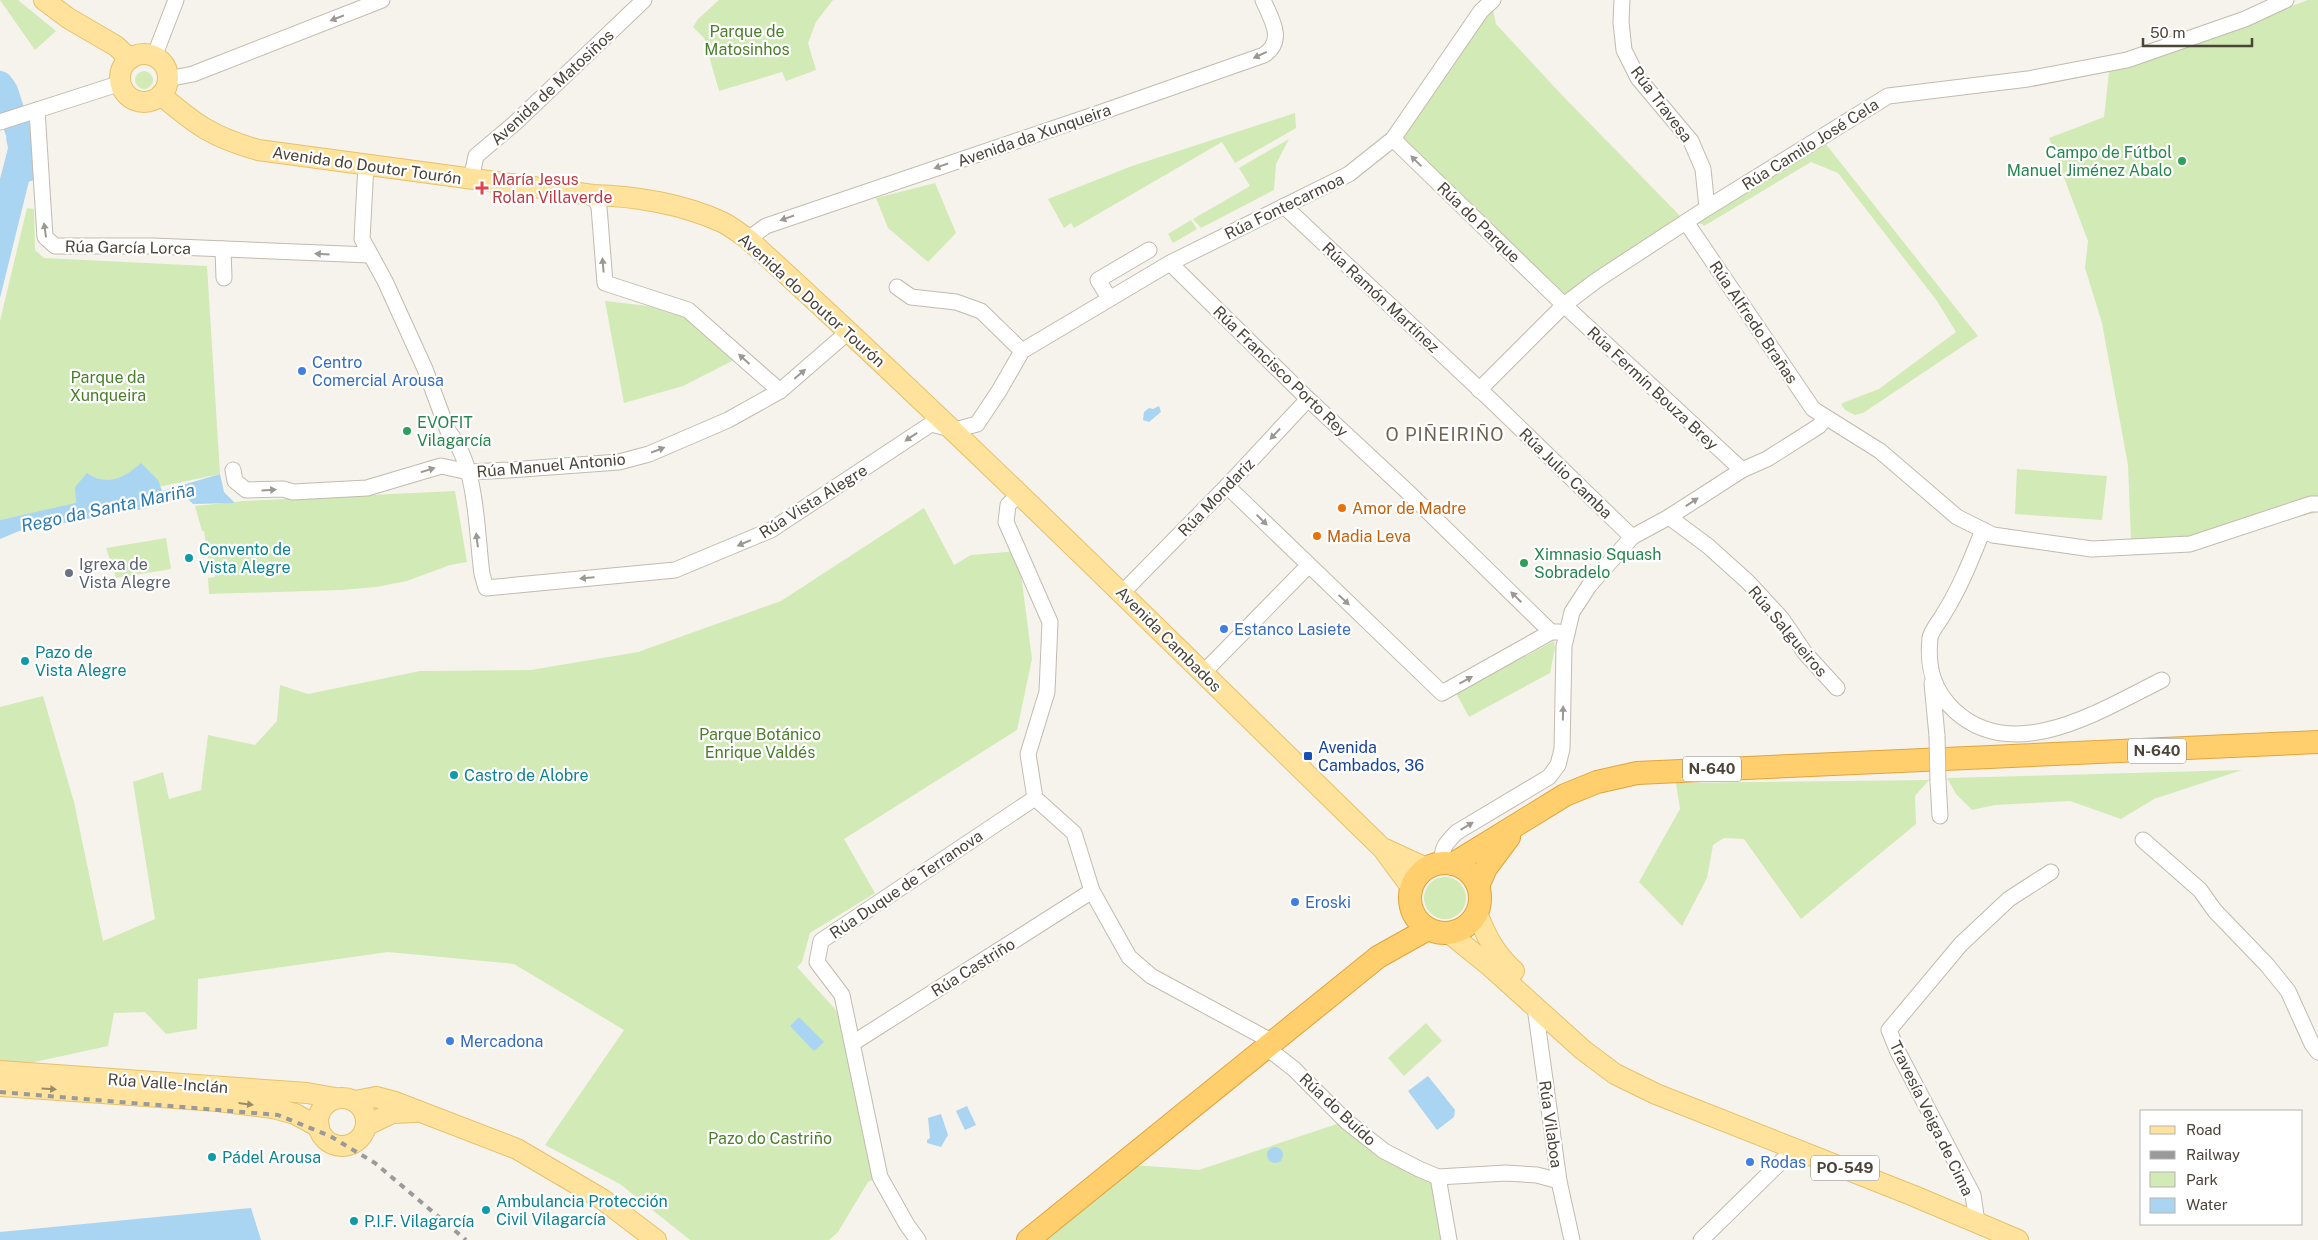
<svg xmlns="http://www.w3.org/2000/svg" width="2318" height="1240" font-family="'Public Sans',sans-serif">
  <style>
    .green { fill: #d2eab5 }
    .water { fill: #a9d4f2 }
    .lines { fill: none; stroke-linecap: round; stroke-linejoin: round }
    .river { stroke: #a9d4f2; stroke-width: 26 }
    .minor-casing { stroke: #c2bbae; stroke-width: 17 }
    .major-casing { stroke: #e6c16a; stroke-width: 22 }
    .highway-casing { stroke: #e0a43c; stroke-width: 24 }
    .minor { stroke: #fff; stroke-width: 15 }
    .major { stroke: #ffe39c; stroke-width: 20 }
    .highway { stroke: #ffcf6e; stroke-width: 22 }
    .rail { stroke: #9a9a9a; stroke-width: 4; stroke-dasharray: 6 6; stroke-linecap: butt }
    .minor-bridge-casing { stroke: #c2bbae; stroke-width: 17; stroke-linecap: butt }
    .minor-bridge { stroke: #fff; stroke-width: 15 }
    .oneway { fill: #9c9892 }
    .oneway2 { fill: #9c8c66 }
    .leisure-dot { fill: #2e9e5b; stroke: #fff; stroke-width: 2 }
    .health-dot { fill: #e0444e; stroke: #fff; stroke-width: 2 }
    .shop-dot { fill: #3f7fe0; stroke: #fff; stroke-width: 2 }
    .food-dot { fill: #e8710a; stroke: #fff; stroke-width: 2 }
    .culture-dot { fill: #0f9aa8; stroke: #fff; stroke-width: 2 }
    .worship-dot { fill: #6b7280; stroke: #fff; stroke-width: 2 }
    .transit-dot { fill: #1a4fb4; stroke: #fff; stroke-width: 2 }
    .labels { text-anchor: middle; stroke-width: 4.5; stroke-linejoin: round; paint-order: stroke }
    .shield { fill: #fff; stroke: #817c74; stroke-width: 1 }
    .shield-label { font-size: 15px; font-weight: bold; fill: #4b4439 }
    .park-label { font-size: 16px; fill: #4a7f2a; stroke: #fff }
    .street-label { font-size: 16px; fill: #4b4439; stroke: #fff }
    .leisure-label { font-size: 16px; fill: #27864d; stroke: #fff; text-anchor: start }
    .health-label { font-size: 16px; fill: #be3a42; stroke: #fff; text-anchor: start }
    .shop-label { font-size: 16px; fill: #366cbe; stroke: #fff; text-anchor: start }
    .food-label { font-size: 16px; fill: #c56008; stroke: #fff; text-anchor: start }
    .culture-label { font-size: 16px; fill: #0d838f; stroke: #fff; text-anchor: start }
    .worship-label { font-size: 16px; fill: #5b616d; stroke: #fff; text-anchor: start }
    .transit-label { font-size: 16px; fill: #164399; stroke: #fff; text-anchor: start }
    .neighbourhood-label { font-size: 18px; letter-spacing: 1px; fill: #6e6250; stroke: #fff }
    .water-label { font-size: 18px; font-style: italic; fill: #2e7ab2; stroke: #fff }
  </style>
  <rect width="100%" height="100%" fill="#f6f3ec"/>
  <g class="green">
    <path d="M0,0H18L56,31L35,50Z"/>
    <path d="M719,0H833L816,22L808,43L816,70L786,81L782,72L719,91L704,38L693,27L698,19Z"/>
    <path d="M2308,0H2318V512L2190,544L2131,540L2128,465L2102,323L2085,268L2088,241L2049,138L2104,117L2109,72L2123,69Z"/>
    <path d="M1491,1L1496,24L1560,93L1686,222L1821,138L1978,336L1863,413L1855,415L1845,410L1841,404L1845,402L1879,389L1956,332L1937,301L1838,173L1811,162L1704,226L1702,224L1686,222L1564,305L1393,139Z"/>
    <circle cx="144" cy="80" r="9"/>
    <path d="M1295,113L1296,128L1235,163L1222,142L1074,228L1071,223L1064,228L1048,199L1132,166Z"/>
    <path d="M1289,139L1276,164L1274,190L1201,228L1193,219L1250,186L1239,168Z"/>
    <path d="M935,183L956,233L928,262L888,228L876,198Z"/>
    <path d="M27,208L34,209L35,250L44,258L207,266L220,474L0,520V321Z"/>
    <path d="M1191,220L1197,229L1173,243L1168,234Z"/>
    <path d="M605,301L648,306L685,317L736,359L683,386L624,403Z"/>
    <path d="M2017,469L2107,476L2102,520L2015,514Z"/>
    <path d="M455,491L467,562L450,565L407,581L376,587L341,590L209,594L208,578L215,577V573L222,572L220,563L209,564L204,531H202L195,506L244,501Z"/>
    <path d="M924,508L954,565L971,555L1018,551L1032,659L1017,730L844,839L875,893L810,933L802,962L797,967L835,1009L853,1043L880,1177L868,1182L838,1232L829,1240H690L620,1184L545,1145L624,1030L514,964L388,952L198,979L197,1029L166,1034L145,1012L114,1013L108,1046L30,1063L0,1061V707L43,696L74,802L103,941L155,919L133,782L163,772L169,799L201,790L208,735L255,745L277,721L280,685L308,694L420,671L531,670L638,652L781,601Z"/>
    <path d="M166,538L171,569L116,578L106,548Z"/>
    <path d="M1554,641L1555,648L1550,673L1469,717L1456,693Z"/>
    <path d="M2242,770L2154,799L2121,819L2070,801L1995,805L1972,810L1956,794L1947,778Z"/>
    <path d="M1929,780L1915,796L1916,824L1801,919L1744,839L1724,838L1713,845L1707,878L1682,926L1639,882L1680,809L1676,783Z"/>
    <circle cx="1445" cy="898" r="21"/>
    <path d="M1426,1023L1442,1041L1404,1076L1388,1058Z"/>
    <path d="M1346,1121L1438,1177L1449,1240H1037L1122,1164L1199,1170Z"/>
  </g>
  <g class="water">
    <path d="M0,70L20,100L0,106Z"/>
    <path d="M31,129L33,165L0,298V179L8,148L6,138Z"/>
    <path d="M1159,406L1161,412L1149,422L1143,420L1144,412L1149,408L1153,409Z"/>
    <path d="M141,463L158,480L162,491L220,474L224,492L235,503L193,504L188,499L148,501V508L19,531L0,539V520L76,503L75,487L87,473C106,487 125,478 141,463Z"/>
    <path d="M799,1017L824,1042L814,1051L790,1026Z"/>
    <path d="M1428,1076L1455,1110L1454,1117L1437,1130L1408,1091Z"/>
    <path d="M967,1106L976,1125L965,1130L956,1111Z"/>
    <path d="M941,1114L948,1135L941,1147L927,1143V1140L930,1138L928,1118Z"/>
    <circle cx="1275" cy="1155" r="8"/>
    <path d="M251,1208L261,1240H0V1232Z"/>
  </g>
  <g class="lines">
    <path class="river" d="M0,84L5,91L22,143L26,169"/>
    <g class="minor-casing">
      <g id="minor">
        <path d="M1622,0L1621,22L1624,50L1638,78L1691,141L1703,169L1707,208"/>
        <path d="M154,57L176,0"/>
        <path d="M168,79L193,74L382,0"/>
        <path d="M37,110L45,237L55,246H153L370,255"/>
        <path d="M0,122L121,83"/>
        <path d="M1393,139L1564,305L1742,470"/>
        <path d="M366,165L362,239L385,281L425,369L448,431C478,466 476,530 482,574L486,588L675,570L771,530L931,424L955,430L977,424L999,391L1022,351L1170,263L1349,174L1393,139L1481,11L1493,0"/>
        <path d="M471,179L476,156L515,123L644,0"/>
        <path d="M593,195L599,207L605,283L688,310L780,391"/>
        <path d="M1284,206L1493,402L1632,537"/>
        <path d="M1686,222L1813,409L1880,451L1957,517L1993,535L2092,549L2190,544L2311,504H2318"/>
        <path d="M748,239L766,226L1099,113L1264,55C1286,40 1271,19 1263,0"/>
        <path d="M223,249L224,278"/>
        <path d="M1170,263L1308,399L1410,494L1551,632"/>
        <path d="M897,287L911,297L956,302L981,311L1022,351"/>
        <path d="M1109,298L1098,280L1149,250"/>
        <path d="M1479,390L1564,305L1597,280L1707,208L1888,96L2028,79L2127,60L2245,19L2286,0"/>
        <path d="M233,470L235,481L246,490L283,489L293,492L367,488L441,466L469,472L509,470L619,462L649,454L728,420L780,391L848,332"/>
        <path d="M1227,486L1442,693L1551,632H1559"/>
        <path d="M1018,495L1008,505L1006,522L1050,622L1047,692L1028,754L1035,798L1074,833L1092,891L1129,957L1151,976L1273,1042"/>
        <path d="M1669,517L1708,546L1748,582L1782,619L1805,653L1837,688"/>
        <path d="M1983,530C1971,560 1960,588 1943,615C1939,622 1931,631 1930,638C1927,667 1933,691 1955,711C2015,766 2103,709 2162,680"/>
        <path d="M1122,593L1227,486L1308,399"/>
        <path d="M1203,673L1308,566"/>
        <path d="M1932,683L1937,736"/>
        <path d="M1938,781L1940,816"/>
        <path d="M2143,840L2200,890L2215,911L2267,965L2288,991L2312,1044L2318,1052"/>
        <path d="M1443,863C1440,848 1447,842 1457,832L1549,777L1558,765L1562,749L1564,646L1572,612L1589,586L1632,537L1669,517L1742,470L1767,459L1819,426L1825,418"/>
        <path d="M1535,1007L1559,1181L1572,1240"/>
        <path d="M853,1043L1092,891"/>
        <path d="M1267,1048L1294,1069L1346,1121L1384,1151L1419,1169L1438,1177L1506,1173L1537,1175L1559,1181"/>
        <path d="M1438,1177L1449,1240"/>
        <path d="M1977,1222L1973,1195L1898,1052L1889,1030L1961,944L2009,899L2051,872"/>
        <path d="M918,1240L907,1225L880,1177L842,995L817,962L821,941L1035,798"/>
        <path d="M1701,1240L1795,1148"/>
      </g>
    </g>
    <g class="major-casing">
      <g id="major">
        <path d="M44,0L68,18L116,46L130,59"/>
        <circle cx="144" cy="78" r="24"/>
        <path d="M161,95C197,126 213,137 258,150L593,195C635,196 683,204 722,222C731,226 740,234 748,239C965,437 1173,644 1383,849L1411,887"/>
        <path d="M1385,849L1426,868"/>
        <path d="M1477,913C1486,936 1495,954 1514,971"/>
        <path d="M1449,933L1491,967L1583,1050L1615,1074L1656,1094L1914,1196L2018,1240"/>
        <path d="M0,1071L307,1093L335,1098"/>
        <path d="M0,1086L218,1101L273,1108L295,1114L319,1127"/>
        <circle cx="342" cy="1122" r="24"/>
        <path d="M355,1101L376,1097L395,1102L517,1149L602,1199L656,1240"/>
        <path d="M367,1125L392,1113L415,1112"/>
      </g>
    </g>
    <g class="highway-casing">
      <g id="highway">
        <circle cx="1445" cy="898" r="35"/>
        <path d="M1453,864L1565,795L1597,782L1637,773L2318,742"/>
        <path d="M1478,886L1486,868L1509,837"/>
        <path d="M1028,1240L1378,957L1428,929"/>
      </g>
    </g>
    <use href="#minor" class="minor"/>
    <use href="#major" class="major"/>
    <use href="#highway" class="highway"/>
    <path class="rail" d="M0,1092L278,1115L330,1136L375,1163L466,1240"/>
    <g class="minor-bridge-casing">
      <path id="minor-bridge" d="M1937,736L1938,781"/>
    </g>
    <use href="#minor-bridge" class="minor-bridge"/>
  </g>
  <defs><path id="oneway-solid" d="M-6-.8H1V-3.2L6.5 0L1 3.2V.8H-6Z" transform="scale(1.25)"/></defs>
  <g class="oneway">
    <use href="#oneway-solid" transform="translate(337 18) rotate(159)"/>
    <use href="#oneway-solid" transform="translate(1260 55) rotate(155)"/>
    <use href="#oneway-solid" transform="translate(1416 161) rotate(-136)"/>
    <use href="#oneway-solid" transform="translate(941 166) rotate(161)"/>
    <use href="#oneway-solid" transform="translate(787 218) rotate(161)"/>
    <use href="#oneway-solid" transform="translate(45 230) rotate(-98)"/>
    <use href="#oneway-solid" transform="translate(322 254) rotate(-177)"/>
    <use href="#oneway-solid" transform="translate(603 265) rotate(-95)"/>
    <use href="#oneway-solid" transform="translate(744 359) rotate(-138)"/>
    <use href="#oneway-solid" transform="translate(800 374) rotate(-40)"/>
    <use href="#oneway-solid" transform="translate(1275 434) rotate(133)"/>
    <use href="#oneway-solid" transform="translate(911 437) rotate(146)"/>
    <use href="#oneway-solid" transform="translate(658 450) rotate(-21)"/>
    <use href="#oneway-solid" transform="translate(428 470) rotate(-17)"/>
    <use href="#oneway-solid" transform="translate(269 490) rotate(-4)"/>
    <use href="#oneway-solid" transform="translate(1692 502) rotate(-33)"/>
    <use href="#oneway-solid" transform="translate(1262 520) rotate(44)"/>
    <use href="#oneway-solid" transform="translate(477 540) rotate(-97)"/>
    <use href="#oneway-solid" transform="translate(744 543) rotate(157)"/>
    <use href="#oneway-solid" transform="translate(587 578) rotate(175)"/>
    <use href="#oneway-solid" transform="translate(1516 597) rotate(-136)"/>
    <use href="#oneway-solid" transform="translate(1344 600) rotate(43)"/>
    <use href="#oneway-solid" transform="translate(1466 680) rotate(-29)"/>
    <use href="#oneway-solid" transform="translate(1563 713) rotate(-89)"/>
    <use href="#oneway-solid" transform="translate(1467 826) rotate(-31)"/>
  </g>
  <g class="oneway2">
    <use href="#oneway-solid" transform="translate(49 1089) rotate(4)"/>
    <use href="#oneway-solid" transform="translate(246 1104) rotate(7)"/>
  </g>
  <g class="leisure-dot">
    <circle cx="2182" cy="161" r="5"/>
    <circle cx="407" cy="431" r="5"/>
    <circle cx="1524" cy="563" r="5"/>
  </g>
  <path class="health-dot" d="M479.5 180.5h5v5h5v5h-5v5h-5v-5h-5v-5h5z"/>
  <g class="shop-dot">
    <circle cx="302" cy="371" r="5"/>
    <circle cx="1224" cy="629" r="5"/>
    <circle cx="1295" cy="902" r="5"/>
    <circle cx="450" cy="1041" r="5"/>
    <circle cx="1750" cy="1162" r="5"/>
  </g>
  <g class="food-dot">
    <circle cx="1342" cy="508" r="5"/>
    <circle cx="1317" cy="536" r="5"/>
  </g>
  <g class="culture-dot">
    <circle cx="189" cy="558" r="5"/>
    <circle cx="25" cy="661" r="5"/>
    <circle cx="454" cy="775" r="5"/>
    <circle cx="212" cy="1157" r="5"/>
    <circle cx="486" cy="1210" r="5"/>
    <circle cx="354" cy="1221" r="5"/>
  </g>
  <circle class="worship-dot" cx="69" cy="573" r="5"/>
  <rect class="transit-dot" x="1303" y="751" width="10" height="10" rx="2.5"/>
  <g class="labels">
    <g class="shield">
      <rect x="2128" y="738.5" width="58" height="25" rx="4"/>
      <rect x="1683" y="756.5" width="58" height="25" rx="4"/>
      <rect x="1811" y="1155.5" width="68" height="25" rx="4"/>
    </g>
    <g class="shield-label">
      <text x="2157" y="756">N-640</text>
      <text x="1712" y="774">N-640</text>
      <text x="1845" y="1173">PO-549</text>
    </g>
    <g class="park-label">
      <text x="747" y="37">Parque de<tspan x="747" dy="18">Matosinhos</tspan></text>
      <text x="108" y="383">Parque da<tspan x="108" dy="18">Xunqueira</tspan></text>
      <text x="760" y="740">Parque Botánico<tspan x="760" dy="18">Enrique Valdés</tspan></text>
      <text x="770" y="1144">Pazo do Castriño</text>
    </g>
    <g class="street-label">
      <text transform="translate(552 87) rotate(-43)" y="6">Avenida de Matosiños</text>
      <text transform="translate(1662 104) rotate(53)" y="6">Rúa Travesa</text>
      <text transform="translate(1034 135) rotate(-19)" y="6">Avenida da Xunqueira</text>
      <text transform="translate(1810 144) rotate(-32)" y="6">Rúa Camilo José Cela</text>
      <text transform="translate(367 165) rotate(8)" y="6">Avenida do Doutor Tourón</text>
      <text transform="translate(1284 206) rotate(-26)" y="6">Rúa Fontecarmoa</text>
      <text transform="translate(1479 222) rotate(44)" y="6">Rúa do Parque</text>
      <text transform="translate(128 247) rotate(1)" y="6">Rúa García Lorca</text>
      <text transform="translate(1381 297) rotate(43)" y="6">Rúa Ramón Martínez</text>
      <text transform="translate(812 300) rotate(42)" y="6">Avenida do Doutor Tourón</text>
      <text transform="translate(1754 322) rotate(56)" y="6">Rúa Alfredo Brañas</text>
      <text transform="translate(1281 371) rotate(44)" y="6">Rúa Francisco Porto Rey</text>
      <text transform="translate(1653 388) rotate(43)" y="6">Rúa Fermín Bouza Brey</text>
      <text transform="translate(551 465) rotate(-5)" y="6">Rúa Manuel Antonio</text>
      <text transform="translate(1566 473) rotate(44)" y="6">Rúa Julio Camba</text>
      <text transform="translate(1216 497) rotate(-46)" y="6">Rúa Mondariz</text>
      <text transform="translate(813 501) rotate(-32)" y="6">Rúa Vista Alegre</text>
      <text transform="translate(1788 631) rotate(50)" y="6">Rúa Salgueiros</text>
      <text transform="translate(1169 639) rotate(45)" y="6">Avenida Cambados</text>
      <text transform="translate(906 884) rotate(-34)" y="6">Rúa Duque de Terranova</text>
      <text transform="translate(973 967) rotate(-32)" y="6">Rúa Castriño</text>
      <text transform="translate(168 1083) rotate(4)" y="6">Rúa Valle-Inclán</text>
      <text transform="translate(1338 1109) rotate(43)" y="6">Rúa do Buído</text>
      <text transform="translate(1932 1118) rotate(64)" y="6">Travesía Veiga de Cima</text>
      <text transform="translate(1551 1124) rotate(82)" y="6">Rúa Vilaboa</text>
    </g>
    <g class="leisure-label">
      <text x="2172" y="158" text-anchor="end">Campo de Fútbol<tspan x="2172" dy="18">Manuel Jiménez Abalo</tspan></text>
      <text x="417" y="428">EVOFIT<tspan x="417" dy="18">Vilagarcía</tspan></text>
      <text x="1534" y="560">Ximnasio Squash<tspan x="1534" dy="18">Sobradelo</tspan></text>
    </g>
    <g class="health-label">
      <text x="492" y="185">María Jesus<tspan x="492" dy="18">Rolan Villaverde</tspan></text>
    </g>
    <g class="shop-label">
      <text x="312" y="368">Centro<tspan x="312" dy="18">Comercial Arousa</tspan></text>
      <text x="1234" y="635">Estanco Lasiete</text>
      <text x="1305" y="908">Eroski</text>
      <text x="460" y="1047">Mercadona</text>
      <text x="1760" y="1168">Rodas</text>
    </g>
    <g class="food-label">
      <text x="1352" y="514">Amor de Madre</text>
      <text x="1327" y="542">Madia Leva</text>
    </g>
    <g class="culture-label">
      <text x="199" y="555">Convento de<tspan x="199" dy="18">Vista Alegre</tspan></text>
      <text x="35" y="658">Pazo de<tspan x="35" dy="18">Vista Alegre</tspan></text>
      <text x="464" y="781">Castro de Alobre</text>
      <text x="222" y="1163">Pádel Arousa</text>
      <text x="496" y="1207">Ambulancia Protección<tspan x="496" dy="18">Civil Vilagarcía</tspan></text>
      <text x="364" y="1227">P.I.F. Vilagarcía</text>
    </g>
    <g class="worship-label">
      <text x="79" y="570">Igrexa de<tspan x="79" dy="18">Vista Alegre</tspan></text>
    </g>
    <g class="transit-label">
      <text x="1318" y="753">Avenida<tspan x="1318" dy="18">Cambados, 36</tspan></text>
    </g>
    <g class="neighbourhood-label">
      <text x="1445" y="441">O PIÑEIRIÑO</text>
    </g>
    <g class="water-label">
      <text transform="translate(108 508) rotate(-12)" y="6">Rego da Santa Mariña</text>
    </g>
  </g>
  <rect x="2140" y="1110" width="162" height="115" fill="#ffffff" stroke="#b7b4b0"/>
  <rect x="2150" y="1126" width="25" height="8" fill="#ffe39c" stroke="#b7b4b0"/>
  <text x="2186" y="1135" font-size="15" fill="#4b4439">Road</text>
  <rect x="2150" y="1151" width="25" height="8" fill="#9a9a9a" stroke="#b7b4b0"/>
  <text x="2186" y="1160" font-size="15" fill="#4b4439">Railway</text>
  <rect x="2150" y="1172" width="25" height="15" fill="#d2eab5" stroke="#b7b4b0"/>
  <text x="2186" y="1185" font-size="15" fill="#4b4439">Park</text>
  <rect x="2150" y="1198" width="25" height="15" fill="#a9d4f2" stroke="#b7b4b0"/>
  <text x="2186" y="1210" font-size="15" fill="#4b4439">Water</text>
  <path d="M2143 38v8h109v-8" fill="none" stroke="#4b4439" stroke-width="2.5"/>
  <text x="2150" y="38" font-size="15" fill="#4b4439" stroke="#ffffff" stroke-width="4" paint-order="stroke">50 m</text>
</svg>
